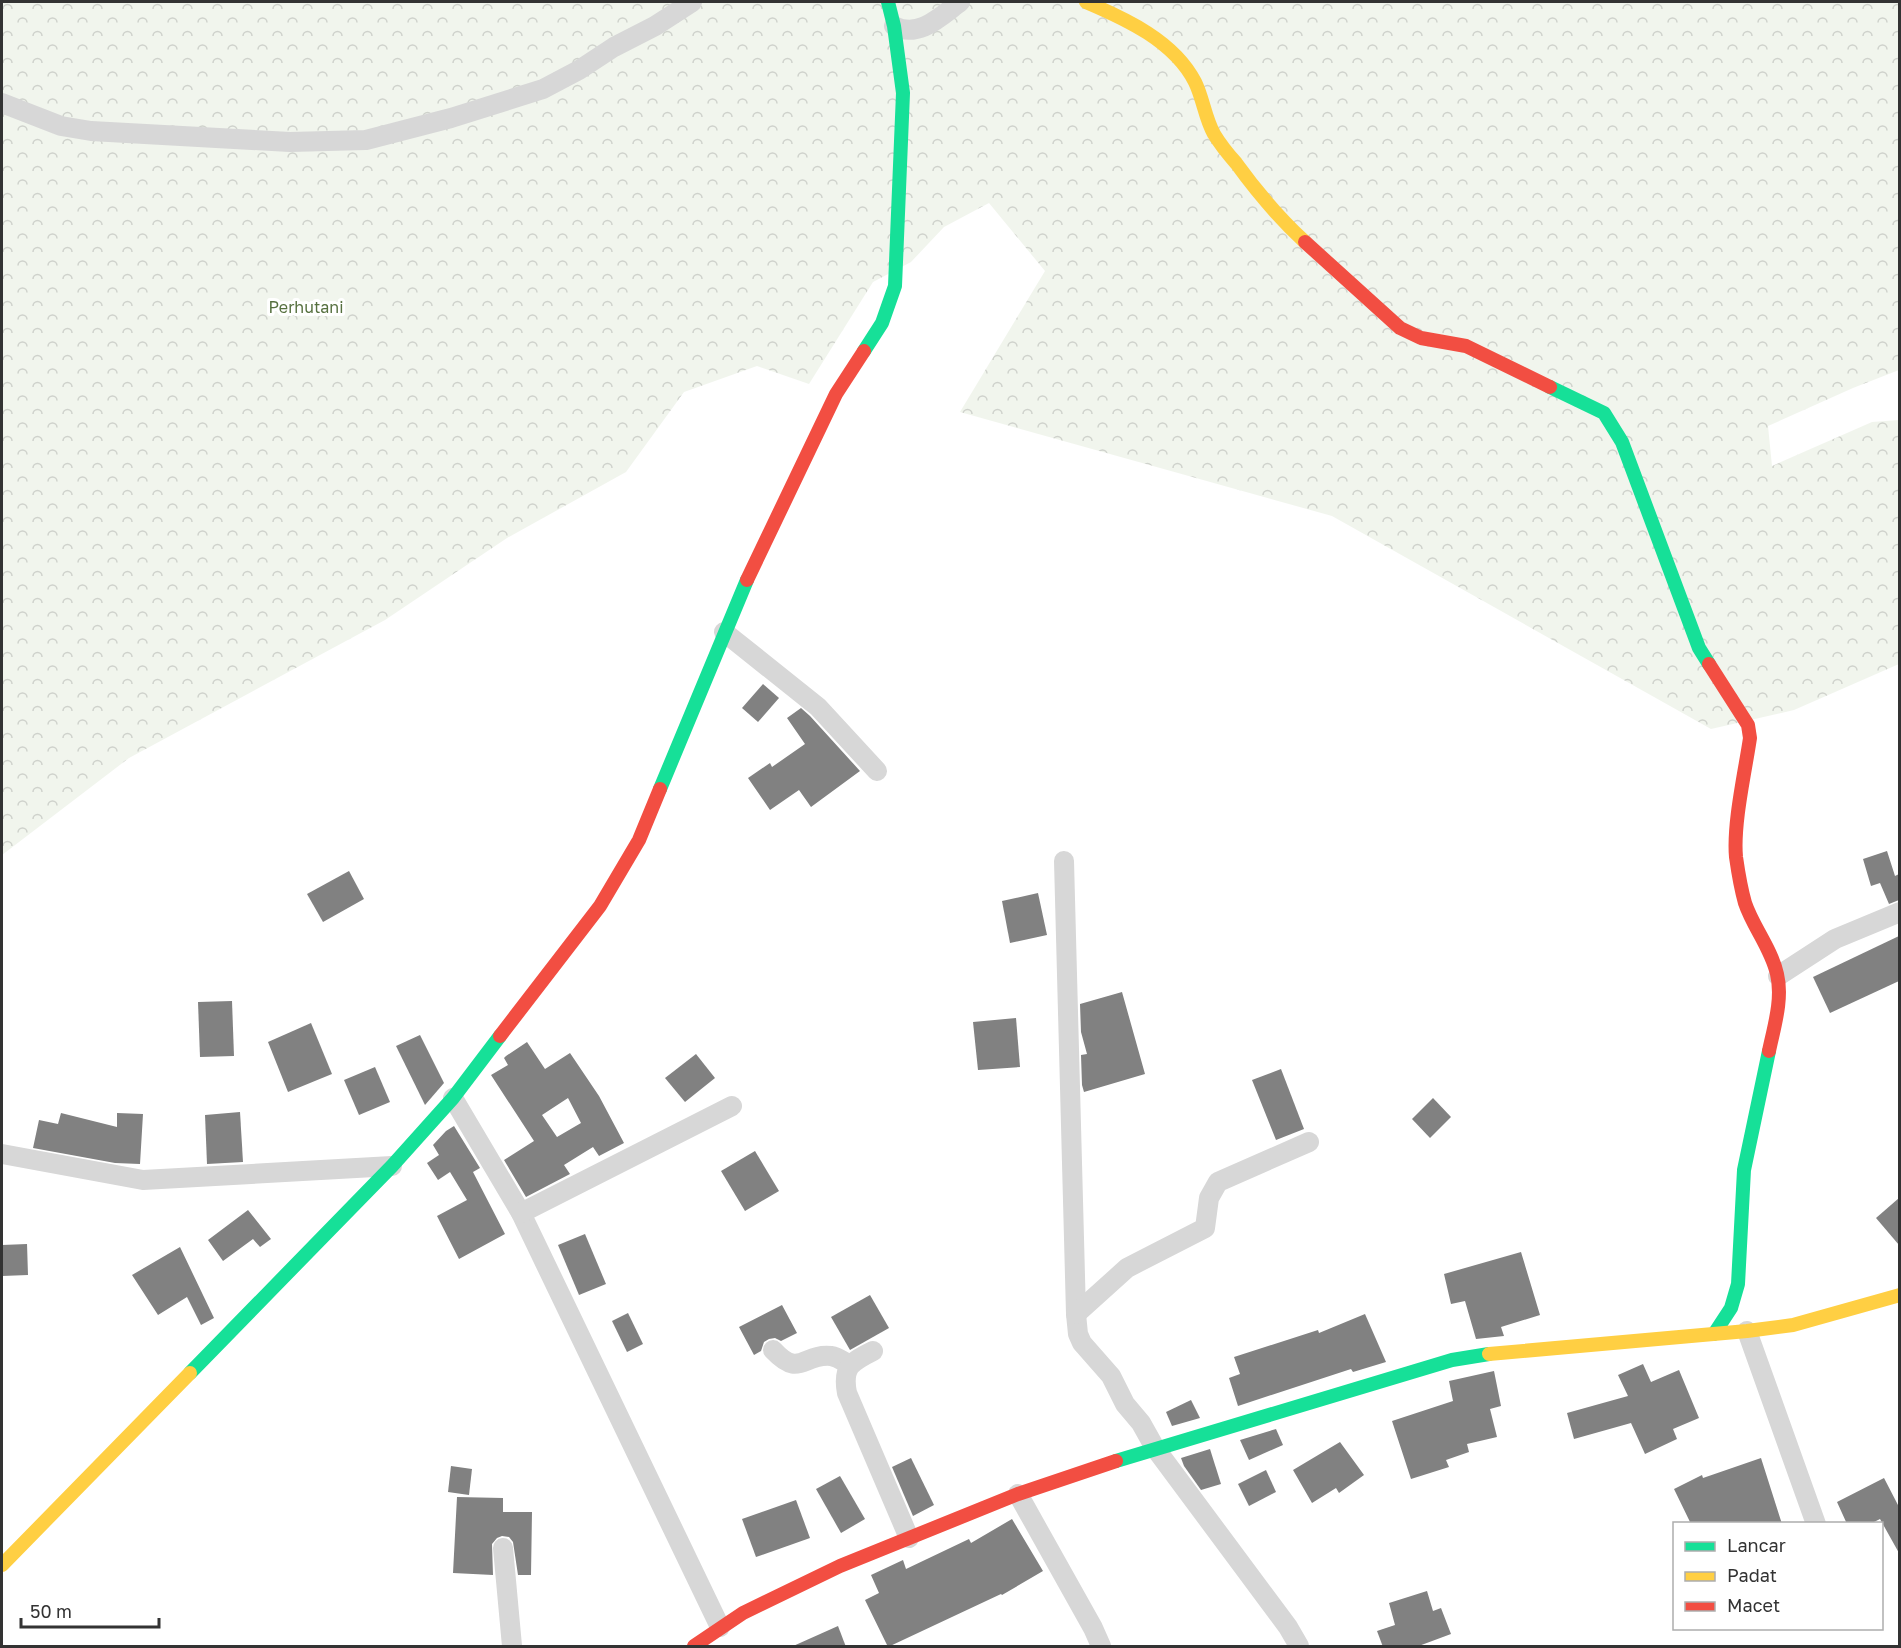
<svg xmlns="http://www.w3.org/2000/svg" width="1901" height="1648" font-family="'Golos Text',sans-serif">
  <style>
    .forest { fill: url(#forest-crowns) }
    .building { fill: #818181; fill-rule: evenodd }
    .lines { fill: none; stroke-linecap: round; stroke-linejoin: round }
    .street { stroke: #d7d7d7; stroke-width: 20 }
    .fast { stroke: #16e098; stroke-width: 14 }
    .slow { stroke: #ffcf43; stroke-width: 14 }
    .jam { stroke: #f24e42; stroke-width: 14 }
    .labels { text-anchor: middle; stroke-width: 6; stroke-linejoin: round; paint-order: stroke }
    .park-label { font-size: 16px; fill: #56703f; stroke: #fff }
  </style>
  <defs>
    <pattern id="forest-crowns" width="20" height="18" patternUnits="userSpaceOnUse" patternTransform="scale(1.5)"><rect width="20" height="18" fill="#f1f5ed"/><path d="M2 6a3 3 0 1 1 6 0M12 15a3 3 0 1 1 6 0" fill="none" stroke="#cfd2cc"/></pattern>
  </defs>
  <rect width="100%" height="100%" fill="#fff"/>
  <path class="forest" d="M2,2H1899V370L1853,388L1768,426L1772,466L1872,422L1899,420V664L1794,710L1711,729L1332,516L960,412L1045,271L989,203L944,227L911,262L873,282L809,384L757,366L684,392L626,472L507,538L385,620L129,758L2,855Z"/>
  <g class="building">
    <path d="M763,684L779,698L758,722L742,708Z"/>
    <path d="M801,708L810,716L860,771L811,807L799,790L770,810L748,778L770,763L772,767L805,744L787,718Z"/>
    <path d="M1887,851L1895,876L1899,874V900L1889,904L1880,883L1871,886L1863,859Z"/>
    <path d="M349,871L364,899L323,922L307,894Z"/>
    <path d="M1038,893L1047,935L1010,943L1002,901Z"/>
    <path d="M1899,936V981L1830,1013L1813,977Z"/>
    <path d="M1122,992L1145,1074L1084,1092L1082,1085L1081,1055L1087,1054L1081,1032L1080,1004Z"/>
    <path d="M232,1001L234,1056L200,1057L198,1002Z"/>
    <path d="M1016,1018L1020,1067L978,1070L973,1022Z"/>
    <path d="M311,1023L332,1074L288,1092L268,1042Z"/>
    <path d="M420,1035L444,1083L425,1105L396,1046Z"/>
    <path d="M527,1042L545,1069L570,1053L599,1096L624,1143L599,1156L593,1147L564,1165L570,1174L526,1197L504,1160L534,1141L491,1075L508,1065L504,1058L506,1056ZM568,1098L581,1123L557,1137L542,1115Z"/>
    <path d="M696,1054L715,1078L685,1102L665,1078Z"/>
    <path d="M375,1067L390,1102L359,1115L344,1080Z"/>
    <path d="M1281,1069L1304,1129L1276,1140L1252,1080Z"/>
    <path d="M1433,1098L1451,1117L1430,1138L1412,1119Z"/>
    <path d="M240,1112L243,1162L207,1164L205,1115Z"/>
    <path d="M61,1113L117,1127V1113L143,1114L140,1164L115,1163L33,1148L39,1120L58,1124Z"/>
    <path d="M454,1126L480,1168L473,1172L505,1234L459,1259L437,1216L467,1200L450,1172L438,1180L427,1163L439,1155L433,1145L446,1131Z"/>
    <path d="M755,1151L779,1191L745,1211L721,1171Z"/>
    <path d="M1899,1198V1245L1876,1218Z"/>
    <path d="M248,1210L271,1239L260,1247L253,1239L223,1261L208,1240Z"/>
    <path d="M585,1234L606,1284L579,1295L558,1245Z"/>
    <path d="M27,1244L28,1275L2,1276V1245Z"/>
    <path d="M180,1247L214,1318L201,1325L187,1297L158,1315L132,1275Z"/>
    <path d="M1521,1252L1540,1315L1501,1327L1504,1336L1476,1339L1465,1301L1451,1304L1444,1274Z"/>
    <path d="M870,1295L889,1328L850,1350L831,1317Z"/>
    <path d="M782,1305L797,1333L781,1341L775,1338L769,1339L764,1342L761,1351L754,1355L739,1327Z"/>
    <path d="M628,1313L643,1344L627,1352L612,1321Z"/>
    <path d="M1365,1314L1386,1362L1353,1372L1351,1369L1238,1406L1229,1378L1240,1374L1234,1357L1318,1330L1319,1333Z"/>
    <path d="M1643,1364L1651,1382L1679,1370L1699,1418L1673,1429L1677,1439L1645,1454L1631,1423L1574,1439L1567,1413L1628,1396L1618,1375Z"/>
    <path d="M1494,1371L1501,1406L1490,1409L1497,1437L1467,1444L1469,1452L1446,1460L1449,1467L1411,1479L1392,1421L1453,1401L1449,1381Z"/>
    <path d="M1191,1400L1200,1418L1172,1426L1166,1412Z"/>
    <path d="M1276,1429L1283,1445L1249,1460L1240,1440Z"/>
    <path d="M1340,1442L1364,1475L1339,1493L1336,1488L1312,1503L1293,1470Z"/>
    <path d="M1210,1449L1221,1484L1201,1490L1184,1466L1181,1458Z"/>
    <path d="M911,1458L934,1505L913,1516L892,1467Z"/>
    <path d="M1761,1458L1782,1524H1691L1674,1489L1702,1475L1703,1478Z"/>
    <path d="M451,1466L472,1469L469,1495L448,1492Z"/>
    <path d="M1266,1470L1276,1492L1249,1506L1238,1484Z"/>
    <path d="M840,1476L865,1519L841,1533L816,1489Z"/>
    <path d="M1884,1478L1899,1507V1553L1880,1519L1870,1524H1847L1837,1502Z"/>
    <path d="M457,1497L503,1498V1512H532L531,1575H518L513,1542L509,1537L502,1536L497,1538L492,1544L493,1575L453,1573Z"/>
    <path d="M796,1500L810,1538L756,1557L742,1519Z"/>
    <path d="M1012,1519L1043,1571L1002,1595L1001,1594L888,1647L865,1600L879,1593L871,1575L903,1560L906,1569L969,1539L971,1543Z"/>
    <path d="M1427,1591L1433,1611L1441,1608L1451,1634L1416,1647H1383L1377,1631L1395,1625L1389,1603Z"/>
    <path d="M838,1626L846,1647H791Z"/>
  </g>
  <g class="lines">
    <g class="street">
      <path d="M894,26C919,39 941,16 960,2"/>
      <path d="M2,103L61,126L91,131L290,142L366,140L451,118L543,89L579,70L614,47L655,26L692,2"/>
      <path d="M724,632L818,707L877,771"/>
      <path d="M1064,861L1076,1314L1078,1334L1082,1343L1111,1376L1125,1404L1141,1423L1155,1448L1288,1627L1299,1646"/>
      <path d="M1778,976L1835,939L1900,912"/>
      <path d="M453,1098L521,1213L720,1627"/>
      <path d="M2,1154L143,1180L392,1166"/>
      <path d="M521,1213L732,1106"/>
      <path d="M1076,1314L1127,1268L1205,1228L1209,1198L1218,1182L1309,1142"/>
      <path d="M1747,1331L1816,1524"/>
      <path d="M773,1350C800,1379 803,1353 831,1356C838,1357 844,1362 850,1365"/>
      <path d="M873,1351C851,1362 842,1367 847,1393L909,1538"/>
      <path d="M1018,1494L1093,1628L1101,1646"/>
      <path d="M503,1548L512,1646"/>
    </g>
    <g class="fast">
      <path d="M864,351L882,323L895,286L903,93L894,26L888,2"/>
      <path d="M1550,387L1604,413L1622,442L1699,648L1709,664"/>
      <path d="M660,789L747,580"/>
      <path d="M1714,1334L1731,1308L1738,1284L1744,1170L1769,1051"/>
      <path d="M190,1373L392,1166L453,1098L500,1036"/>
      <path d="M1116,1461L1452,1360L1489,1354"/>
    </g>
    <g class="slow">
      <path d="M1086,2C1126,19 1174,41 1195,82C1203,98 1205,118 1214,134C1220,144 1228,154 1236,163C1257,192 1279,218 1305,242"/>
      <path d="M1489,1354L1747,1331L1793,1325L1900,1295"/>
      <path d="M2,1565L190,1373"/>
    </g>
    <g class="jam">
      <path d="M1305,242L1400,328L1421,338L1466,346L1550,387"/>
      <path d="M747,580L836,394L864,351"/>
      <path d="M1709,664L1748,725L1750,738C1745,772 1733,824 1736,857C1738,871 1741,889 1745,903C1753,927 1771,948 1777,974C1783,999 1774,1027 1769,1051"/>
      <path d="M500,1036L600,906L639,840L660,789"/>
      <path d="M694,1646L743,1613L840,1566L1018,1494L1116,1461"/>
    </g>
  </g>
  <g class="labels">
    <g class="park-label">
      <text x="306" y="313">Perhutani</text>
    </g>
  </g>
  <rect width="1901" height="1648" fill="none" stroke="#333333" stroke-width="6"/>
  <rect x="1673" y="1522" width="210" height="108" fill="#ffffff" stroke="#adadad" stroke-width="1.5"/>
  <rect x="1685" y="1542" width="30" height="9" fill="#16e098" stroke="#adadad" stroke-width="1.5"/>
  <text x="1727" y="1552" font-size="18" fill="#333333">Lancar</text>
  <rect x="1685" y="1572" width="30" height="9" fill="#ffcf43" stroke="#adadad" stroke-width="1.5"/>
  <text x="1727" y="1582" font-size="18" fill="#333333">Padat</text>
  <rect x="1685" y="1602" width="30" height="9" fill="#f24e42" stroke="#adadad" stroke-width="1.5"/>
  <text x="1727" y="1612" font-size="18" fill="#333333">Macet</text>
  <path d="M21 1618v9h138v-9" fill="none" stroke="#333333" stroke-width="3"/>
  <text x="30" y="1618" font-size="18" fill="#333333" stroke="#ffffff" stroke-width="4.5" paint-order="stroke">50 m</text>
</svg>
